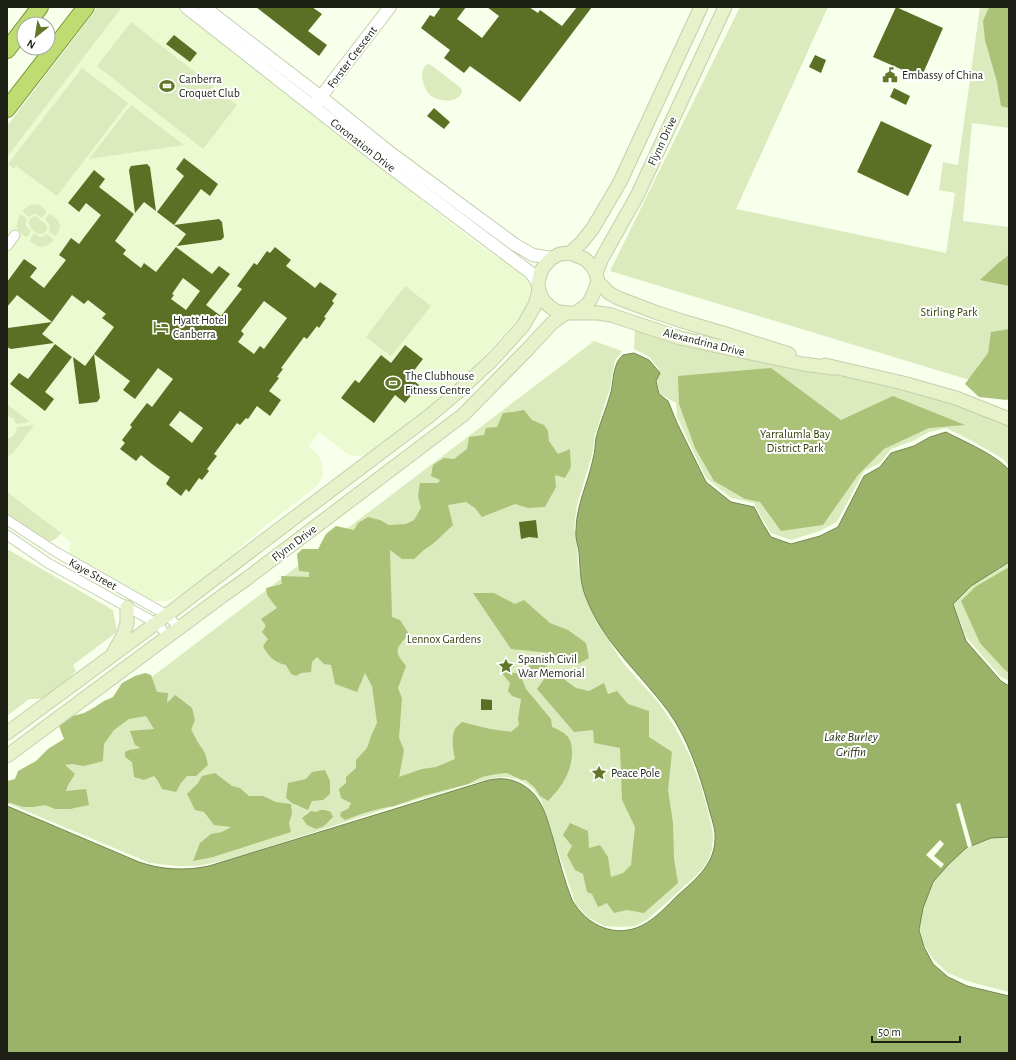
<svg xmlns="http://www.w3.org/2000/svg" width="1016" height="1060" font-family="'Alegreya Sans',sans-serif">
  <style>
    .built { fill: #ecfad2 }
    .green { fill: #dcebbd }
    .forest { fill: #abc278 }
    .water { fill: #9bb269; stroke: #758650 }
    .pier { fill: #f8ffeb }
    .building { fill: #5b6f25; fill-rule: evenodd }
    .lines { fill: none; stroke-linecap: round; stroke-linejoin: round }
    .minor-casing { stroke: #c4cfaf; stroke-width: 11 }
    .tertiary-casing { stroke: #c4cfaf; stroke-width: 14 }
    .secondary-casing { stroke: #c4cfaf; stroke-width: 15 }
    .trunk-casing { stroke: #7c953b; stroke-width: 18 }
    .minor { stroke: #fff; stroke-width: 9 }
    .tertiary { stroke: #fff; stroke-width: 12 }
    .secondary { stroke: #e7f2ca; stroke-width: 13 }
    .trunk { stroke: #bfdc72; stroke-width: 16 }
    .labels { text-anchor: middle; stroke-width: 4; stroke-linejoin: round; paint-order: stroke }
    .street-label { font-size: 12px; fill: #1d2115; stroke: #fff }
    .poi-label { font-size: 12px; fill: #1d2115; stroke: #fff; text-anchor: start }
    .park-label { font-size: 12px; fill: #34420a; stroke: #fff }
    .water-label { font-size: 13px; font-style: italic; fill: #293313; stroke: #fff }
  </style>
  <rect width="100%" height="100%" fill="#f8ffeb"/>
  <path class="built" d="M98,7H178L471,239L521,273L528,281L532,289V292L529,305L520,317L472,369L430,407L368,454L360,456L349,455L319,432L309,446L317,454L322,462L323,473L322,478L318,484L312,490L266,525L230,557L207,576L179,596L167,601H156L147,599L71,555L69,550L71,542L60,534L56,539L49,541L7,516V126Z"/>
  <g class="green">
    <path d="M98,7H122L7,157V126Z"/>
    <path d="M740,7H828L736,209L946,253L955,193L939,190L943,162L958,165L980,7H1009V128L972,123L963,221L1009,227V392L610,271Z"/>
    <path d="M131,22L237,105L203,149L97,66Z"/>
    <path d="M428,64L431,65L461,88L462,91C460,104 438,102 430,95C426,91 424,87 423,81C421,76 422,71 425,66Z"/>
    <path d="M82,68L128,103L57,196L16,166L14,169L8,164Z"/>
    <path d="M131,105L184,145L89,159Z"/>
    <path d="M35,204L39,205L46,210V213L42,218C38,215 34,212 29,217L24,213L23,211C26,206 30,205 35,204Z"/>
    <path d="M51,214C60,221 63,225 56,236L54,235L49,232L50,225L45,220L48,215Z"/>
    <path d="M20,215H22L27,219L26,222V226L31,231L28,236L26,237C16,230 14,226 20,215Z"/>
    <path d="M35,216L47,225V230C45,231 44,234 42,234C35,235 21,221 35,216Z"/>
    <path d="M34,233L41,237L47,234L52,238L53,241C44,249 39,248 30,241L31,238Z"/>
    <path d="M405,286L431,306L391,356L366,337Z"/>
    <path d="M635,329L898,386L950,403L1009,426V466L1003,459L972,441L946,428L929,432L913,441L891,449L880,463L864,471L837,522L820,531L791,540L771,533L762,519L754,503L731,498L706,478L677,417L676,403L660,394L656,376L659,369L648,356L634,349Z"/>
    <path d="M594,341L622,351L615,360L610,388L595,435L592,455L577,505L574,528L577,541L578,566L583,591L596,617L608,637L614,649L623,663L659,703L675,727L690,756L701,786L711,823L713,836L712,849L707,863L698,874L648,919L635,926L621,927L604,926L589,918L576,905L541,800C538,796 536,792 533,789C519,775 502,775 484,780L385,809L259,850L222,861L198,866H177L150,863L7,803V787Z"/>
    <path d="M7,404L30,422L16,424L14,419L7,416Z"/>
    <path d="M34,425L13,453L7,457V439C13,437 16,434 17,427Z"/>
    <path d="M7,492L61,533C58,537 55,540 51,541C42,542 15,522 7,516Z"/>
    <path d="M7,549L113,610L117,632L73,665L76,671L55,695L38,699H29L7,716Z"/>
    <path d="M1009,558V681L1001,677L966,637L952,599Z"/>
    <path d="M1009,833V992L967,981L948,973L933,959L923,943L919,925L923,904L933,878L966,843Z"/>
  </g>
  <g class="forest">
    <path d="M989,7H1009V108L1001,106L997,82L985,40L983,21Z"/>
    <path d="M1009,255V286L980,280L996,265Z"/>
    <path d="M1009,329V398L1007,400L979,397L965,384L988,353L991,332Z"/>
    <path d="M771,368L841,420L893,396L965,425L929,428L884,449L858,475L823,525L781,531L760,502L745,499L714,481L695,448L679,404L678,376Z"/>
    <path d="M524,410L532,420L544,425L548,431L549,441L558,454L570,449L571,467L565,478L555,475L556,487L545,507L528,508L515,504L482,517L475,508L466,502L448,505L453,525L434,543L424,550L414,559H402L390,550L392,617L400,620L409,634C396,649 393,650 406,666L398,688L402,698L399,738L404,750L399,777L422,769L436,767L455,759C453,751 451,736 455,729C456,727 460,724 462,722L490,729L511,732L519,725L518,719L521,699L512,696L508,691L510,683L501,672L516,673L522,679L526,689L551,719L552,727C557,729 564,732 568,737C571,741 572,746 572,752C572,772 561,788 548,801L540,796L535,788L526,780H522L507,773L496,774L482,777L468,784L423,796L394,806L383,808L364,813L345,820L340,816L341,812L348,809L351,803L341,798L339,789L346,783V777L356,768V760L367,748L371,736L377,723L372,686L365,673L357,692L335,684L331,665L324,664L317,657L312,662L311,672L301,673L296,676L291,674L286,665C275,663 267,655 263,646L268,639L262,632L266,626L261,619L277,608L267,595L266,588L282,584L281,576L309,577V572L299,571L297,554L302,549H318L326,534L336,526L354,530L358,523L368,517L380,520L389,525L406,524L414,520L421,508L418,496L420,483H438L440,480L431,476L433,465L444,458L454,459L467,449L469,437L484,435L486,428L497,427L503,413L513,412Z"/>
    <path d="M1009,567V673L1005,670L980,643L961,601L975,587Z"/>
    <path d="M473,593H494L515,604L524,600L550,623L568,630L586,643L589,658L578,664L549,653L511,649Z"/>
    <path d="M531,663H542L576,688L589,691L604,683L608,694L617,691L628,704L649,711V737L672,752L668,790L673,823L674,859L678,883L644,913L627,910L614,913L607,903L598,907L592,894L587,892L583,874L575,870L567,855L572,846L563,835L570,823L588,831L589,848L600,845L608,857L611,877L623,873L631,865L635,827L622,800L620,748L594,743L593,730L574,732L537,689L545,678L540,673L532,672L528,668Z"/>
    <path d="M145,673L151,675L157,692L168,693L167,703L175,695L192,708L195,720L191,730L192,731L197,741L205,753L208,765L196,776H187L181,783L176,792L162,789L158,781L154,776L144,780L134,777L132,762L125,757V752L129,750L141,748L135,745L130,731L154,729L146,716L129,719L114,730L104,744L103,761L84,766L72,764L65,765L75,774L68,785L66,791L86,789L89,805L70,809H55L45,805L34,807H23L11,803H7V781L15,779L18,771L36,761L48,749L64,739L59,726L69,717L84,713L95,707L104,701L113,697L122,683L135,676Z"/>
    <path d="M325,770L330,781V794L323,800L312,801L308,810L292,803L286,798L288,783L306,779L312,772Z"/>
    <path d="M215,773L232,786L240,788L249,796H263L276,802L291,804L292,814L289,823L291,832L213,857L193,861L200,843L211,834L222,832L231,827L214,825L204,812L195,810L187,794L198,783L202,776Z"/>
    <path d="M320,810H325L331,812L333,817L324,826L316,829L307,825L302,818L311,811L317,812Z"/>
  </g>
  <path class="water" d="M634,353L649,360L660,373L656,381L659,394L668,401L677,423L706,482L731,502L754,507L763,524L771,537L791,544L820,536L838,527L864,476L880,467L891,453L914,446L930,437L946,432C965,442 996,455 1009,470V562L971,586L953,604L966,641L1001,681L1009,686V837L991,838L966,848L948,865L933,882L923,908L919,930L924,947L933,964L948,977L967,986L1009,996V1053H7V806L139,862C162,870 185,871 209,866L479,783C485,781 491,779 497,779C513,777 531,787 539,801C546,812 549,826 553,838C559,859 564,880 572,900C587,926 616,939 643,925C656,918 667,906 677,896C697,878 717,863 715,833C714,824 710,814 708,805C699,772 688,739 668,711C639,672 603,643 585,595C580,582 580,566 579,552C578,545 575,537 576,530C576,506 588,483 593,459C595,452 595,445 596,438C600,422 607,407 611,392C613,383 613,372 617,363C618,360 621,357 623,355Z"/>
  <g class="pier">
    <path d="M960,803L972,846L968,848L956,804Z"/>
    <path d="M940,840L944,844L934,856L944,864L941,868L926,855Z"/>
  </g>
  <g class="building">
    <path d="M256,7H312L322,14L308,31L327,45L319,56Z"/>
    <path d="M441,7H466L457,19L482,38L499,16L487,7H529L538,13L540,10L562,26L577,7H592L520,102L470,66L464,73L444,58L450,50L421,28L430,15L434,17Z"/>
    <path d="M896,7L943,28L921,78L873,57Z"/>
    <path d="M174,35L197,53L190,62L166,44Z"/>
    <path d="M815,55L826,60L821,73L809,67Z"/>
    <path d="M894,88L910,96L906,105L890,97Z"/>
    <path d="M434,108L450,122L444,129L427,116Z"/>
    <path d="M881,121L932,145L908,196L857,172Z"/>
    <path d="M184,158L218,184L210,196L201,189L174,225L157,212L184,176L176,169Z"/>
    <path d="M147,164L150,167L156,211L144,202L135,213L129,170L131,166Z"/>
    <path d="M94,170L105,179L99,187L134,214L115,241L126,250L123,254L141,268L144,263L156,272L176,247L212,274L219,266L230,274L206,305L221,316L242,289L237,286L254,263L257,265L267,251L270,253L275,247L291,260L286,266L306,281L315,288L320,282L337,294L332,301L334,303L324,317L326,318L319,328L317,326L307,339L304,337L281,368L283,369L277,377L279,378L269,391L281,400L270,416L257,406L248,419L246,418L240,425L237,423L214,454L217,456L207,469L209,471L202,480L199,478L189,492L186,489L181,496L166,484L170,477L152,464L141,455L136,461L120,449L125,443L122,440L132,427L130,425L147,403L152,407L173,379L158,368L135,399L123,390L130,381L94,354L114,327L102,318L106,314L88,300L84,304L72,295L52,322L17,295L7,307V282L24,259L37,268L30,277L44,288L66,260L59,255L71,238L79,244L101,215L86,203L79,212L68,203ZM183,278L200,291L186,310L171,299L174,295L172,294ZM264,301L287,318L264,349L260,346L254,354L238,342L244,334L241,331ZM180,411L203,428L192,443L169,425Z"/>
    <path d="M219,219L222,222L224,237L221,240L177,246L186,234L174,225Z"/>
    <path d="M52,322L42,334L54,343L11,349L7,347V329H8V328Z"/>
    <path d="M55,344L72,357L45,392L54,399L45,411L10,384L19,373L28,379Z"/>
    <path d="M405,345L423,359L409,377L419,385L405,403L395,395L374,423L341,398L355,380L359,383L381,355L391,363Z"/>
    <path d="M94,354L100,398L97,402L79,404L73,357L85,366Z"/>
    <path d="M536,520L538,538L529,537L521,539L519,522Z"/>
    <path d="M481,699L492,700V710H481Z"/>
  </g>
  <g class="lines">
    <g class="minor-casing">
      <g id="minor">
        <path d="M7,246L15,235"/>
        <path d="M7,520L56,552L167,615L179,628"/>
        <path d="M7,535L48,563L156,623L168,636"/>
      </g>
    </g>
    <g class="tertiary-casing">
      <g id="tertiary">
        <path d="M186,7L381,160L531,273L538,283"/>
        <path d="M204,7L321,97L388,151L514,244L533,255L552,258"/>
        <path d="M316,103L390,7"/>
      </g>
    </g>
    <g class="secondary-casing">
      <g id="secondary">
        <path d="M570,253L582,242L593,228L620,182L701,7"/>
        <path d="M596,273L602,258L637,196L725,7"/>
        <path d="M598,282L609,293L618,298L655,312L682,321L726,334L789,354"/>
        <path d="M577,312L586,306L591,299L598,282L596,273L592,266L585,259L570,253L560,254L552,258L545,265L541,271L538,283L539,291L543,300L549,306L556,311L566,313H598L611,315L680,338L803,364L833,368"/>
        <path d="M825,365L903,383L956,398L1009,419"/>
        <path d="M114,652L123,636L127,623V607"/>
        <path d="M7,733L167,615L269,537L428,417L460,390L492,360L523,326L535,305L539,291"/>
        <path d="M7,756L225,594L245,580L463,415L527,350L552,323L566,313"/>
      </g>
    </g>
    <g class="trunk-casing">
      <g id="trunk">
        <path d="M27,24L40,7"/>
        <path d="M7,50L24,28"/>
        <path d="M7,109L86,7"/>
      </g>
    </g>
    <use href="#minor" class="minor"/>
    <use href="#tertiary" class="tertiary"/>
    <use href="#secondary" class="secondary"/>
    <use href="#trunk" class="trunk"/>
  </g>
  <defs>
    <g id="civic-bare" transform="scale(1.2)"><path d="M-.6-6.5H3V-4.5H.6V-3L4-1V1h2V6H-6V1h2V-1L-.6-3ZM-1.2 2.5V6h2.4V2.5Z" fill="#627728" stroke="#fff" stroke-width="2.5" paint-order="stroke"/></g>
    <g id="stadium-bare" transform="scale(1.2)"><path d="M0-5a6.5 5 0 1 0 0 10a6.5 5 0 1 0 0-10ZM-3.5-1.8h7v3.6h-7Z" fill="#627728" stroke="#fff" stroke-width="2.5" paint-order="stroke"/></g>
    <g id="hotel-bare" transform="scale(1.2)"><path d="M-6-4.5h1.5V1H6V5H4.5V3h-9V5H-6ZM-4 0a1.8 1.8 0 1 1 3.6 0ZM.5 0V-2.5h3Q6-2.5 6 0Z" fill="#627728" stroke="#fff" stroke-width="2.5" paint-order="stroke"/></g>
    <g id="sight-bare" transform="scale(1.2)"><path d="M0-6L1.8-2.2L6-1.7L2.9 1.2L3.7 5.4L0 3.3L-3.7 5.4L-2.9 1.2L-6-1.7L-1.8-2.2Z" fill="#627728" stroke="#fff" stroke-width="2.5" paint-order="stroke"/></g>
  </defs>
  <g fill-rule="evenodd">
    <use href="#civic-bare" x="890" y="75"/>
    <use href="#stadium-bare" x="167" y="86"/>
    <use href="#hotel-bare" x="161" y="327"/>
    <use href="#stadium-bare" x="393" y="383"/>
    <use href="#sight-bare" x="506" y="666"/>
    <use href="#sight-bare" x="599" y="773"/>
  </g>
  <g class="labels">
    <g class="street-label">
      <text transform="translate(352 57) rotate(-53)" y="4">Forster Crescent</text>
      <text transform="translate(662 141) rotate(-65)" y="4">Flynn Drive</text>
      <text transform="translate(363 145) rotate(38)" y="4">Coronation Drive</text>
      <text transform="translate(704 342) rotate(14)" y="4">Alexandrina Drive</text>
      <text transform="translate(294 543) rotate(-37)" y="4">Flynn Drive</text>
      <text transform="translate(93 574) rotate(29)" y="4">Kaye Street</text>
    </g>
    <g class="poi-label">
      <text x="902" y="79">Embassy of China</text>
      <text x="179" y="83">Canberra<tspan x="179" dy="14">Croquet Club</tspan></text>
      <text x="173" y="324">Hyatt Hotel<tspan x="173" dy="14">Canberra</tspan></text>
      <text x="405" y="380">The Clubhouse<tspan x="405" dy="14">Fitness Centre</tspan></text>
      <text x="518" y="663">Spanish Civil<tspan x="518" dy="14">War Memorial</tspan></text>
      <text x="611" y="777">Peace Pole</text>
    </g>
    <g class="park-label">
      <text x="949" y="316">Stirling Park</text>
      <text x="795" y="438">Yarralumla Bay<tspan x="795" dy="14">District Park</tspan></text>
      <text x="444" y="643">Lennox Gardens</text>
    </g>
    <g class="water-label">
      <text x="851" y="741">Lake Burley<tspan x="851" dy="15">Griffin</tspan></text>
    </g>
  </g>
  <rect width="1016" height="1060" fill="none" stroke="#1d2115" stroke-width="16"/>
  <g transform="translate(36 36) rotate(210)"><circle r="19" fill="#ffffff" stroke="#a5a6a1"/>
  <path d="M0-3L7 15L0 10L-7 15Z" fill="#627728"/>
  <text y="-6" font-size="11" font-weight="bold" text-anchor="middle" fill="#1d2115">N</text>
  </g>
  <path d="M872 1036v6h88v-6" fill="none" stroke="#1d2115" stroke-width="2"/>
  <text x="878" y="1036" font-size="12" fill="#1d2115" stroke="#ffffff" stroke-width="3" paint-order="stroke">50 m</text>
</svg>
